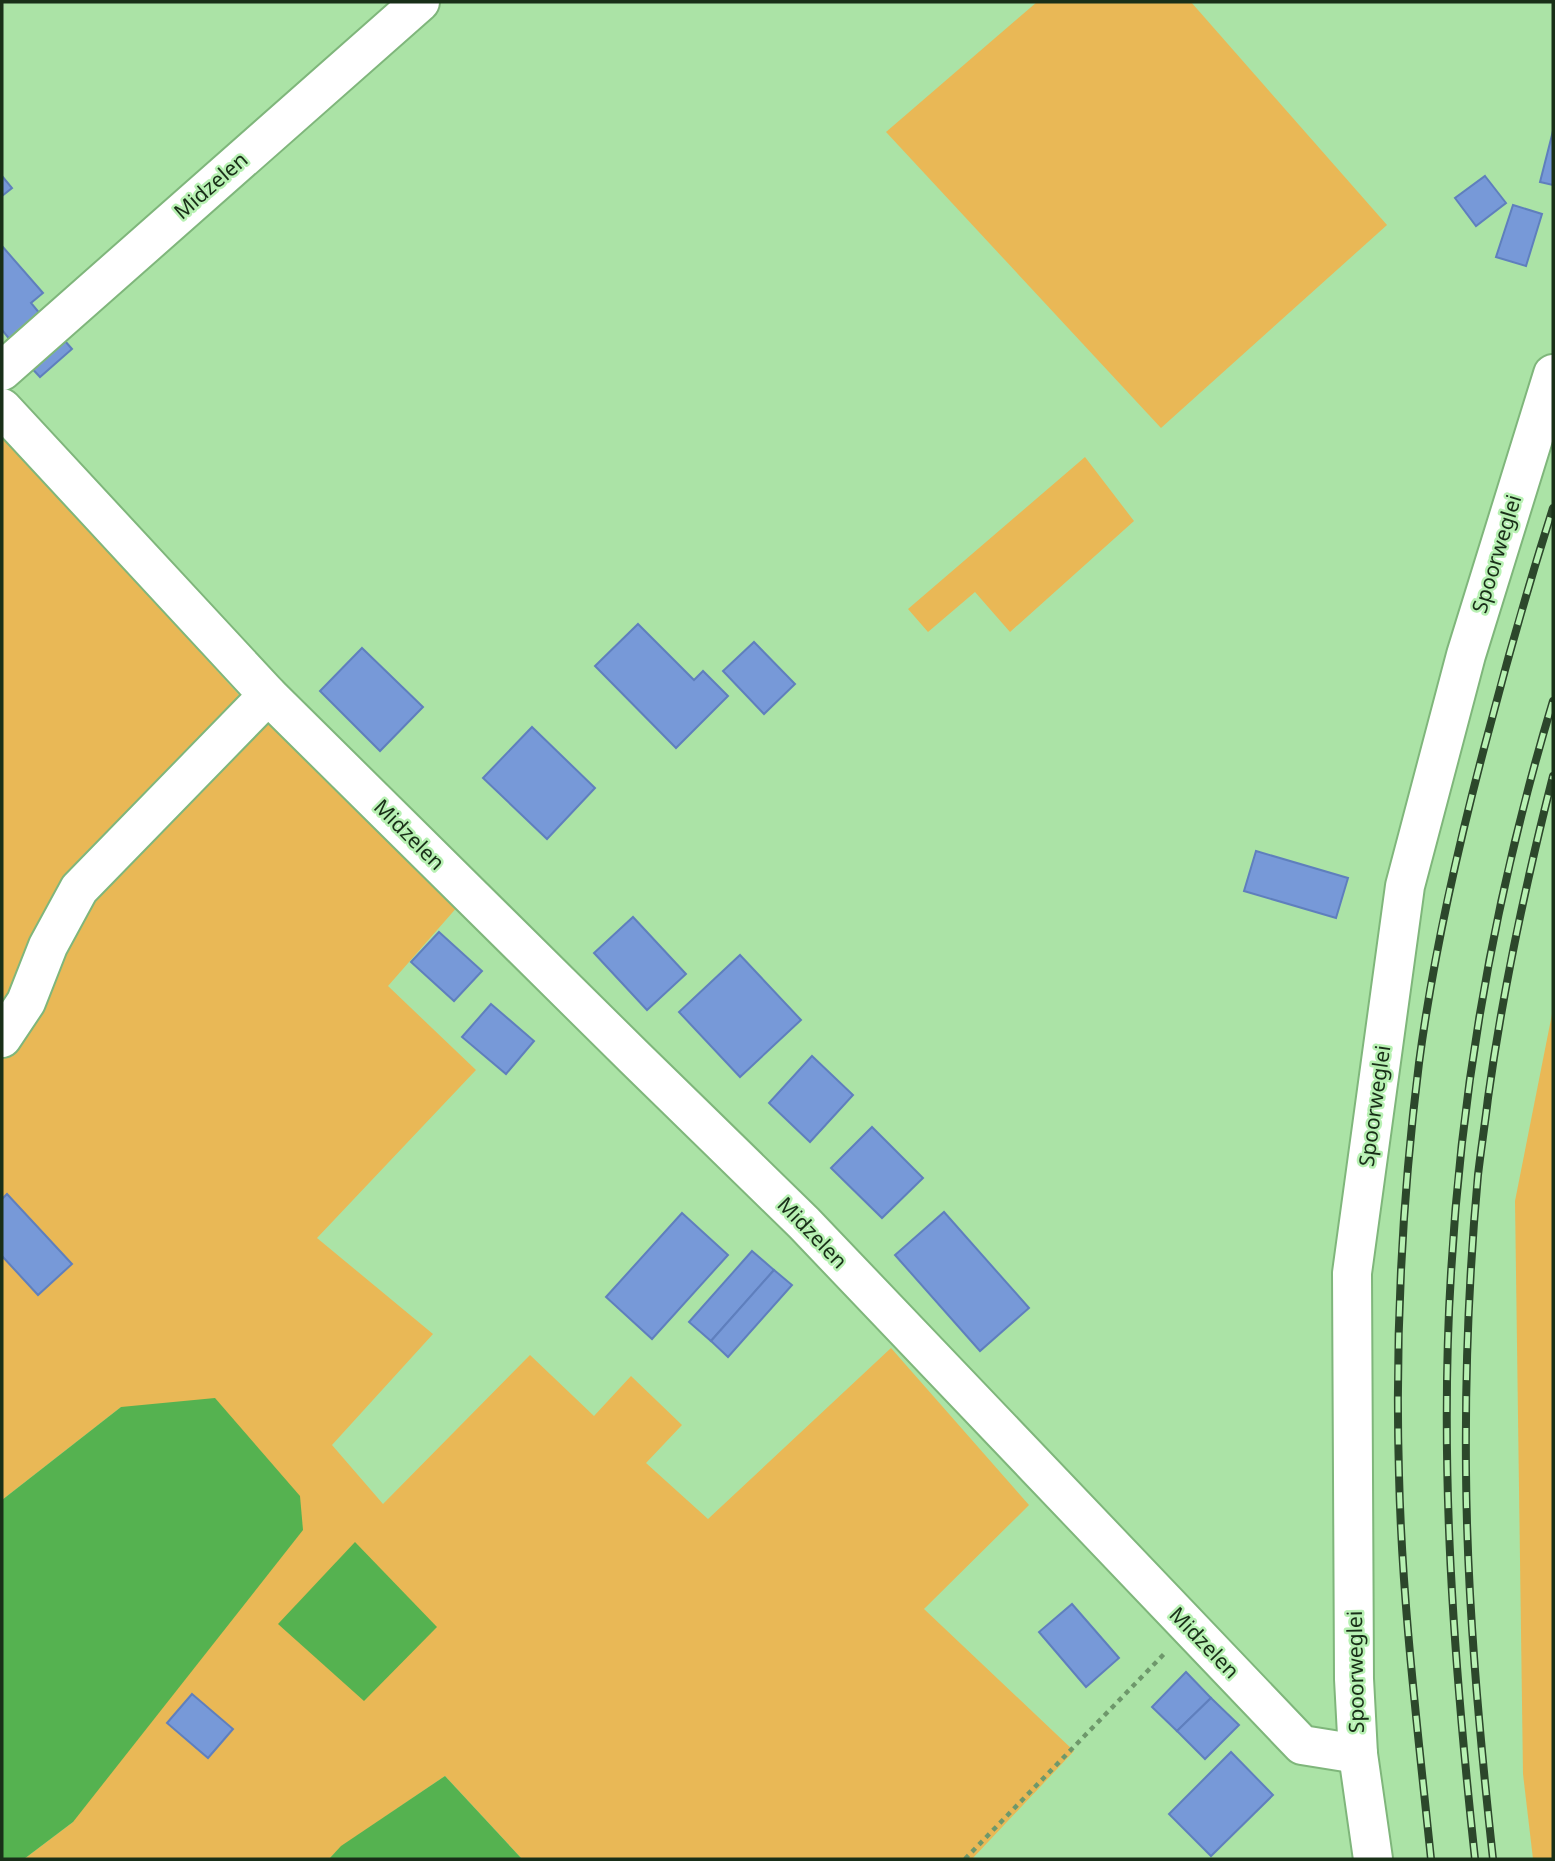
<svg xmlns="http://www.w3.org/2000/svg" width="1555" height="1861" font-family="'Noto Sans',sans-serif">
  <style>
    .green { fill: #e9b856; fill-rule: evenodd }
    .water { fill: #55b250 }
    .building { fill: #7799d8; stroke: #5f7fbd; stroke-width: 2 }
    .lines { fill: none; stroke-linecap: round; stroke-linejoin: round }
    .street-casing { stroke: #7fb67b; stroke-width: 42 }
    .path { stroke: #6e986b; stroke-width: 4.5; stroke-dasharray: 5 5; stroke-linecap: butt }
    .street { stroke: #fff; stroke-width: 38 }
    .rail-casing { stroke: #2c472b; stroke-width: 8 }
    .rail { stroke: #b8f1b3; stroke-width: 5; stroke-dasharray: 16; stroke-linecap: butt }
    .labels { text-anchor: middle; stroke-width: 5; stroke-linejoin: round; paint-order: stroke }
    .street-label { font-size: 21px; fill: #192f18; stroke: #b8f1b3 }
  </style>
  <rect width="100%" height="100%" fill="#abe3a6"/>
  <g class="green">
    <path d="M1037,2H1191L1387,225L1161,428L886,132Z"/>
    <path d="M2,434L241,697L78,860L80,901L266,719L459,905L388,986L476,1070L317,1238L433,1334L332,1445L383,1504L530,1355L594,1416L631,1376L682,1425L646,1463L708,1519L891,1348L1029,1505L924,1609L1074,1751L972,1859H522L445,1776L342,1846L329,1859H24L73,1822L121,1407L2,1500ZM192,1694L233,1729L208,1757L167,1723Z"/>
    <path d="M1085,457L1134,521L1010,632L975,592L928,632L908,609Z"/>
    <path d="M1553,1009V1859H1533L1523,1774L1515,1201Z"/>
  </g>
  <g class="water">
    <path d="M215,1398L300,1496L303,1530L73,1822L24,1859H2V1500L121,1407Z"/>
    <path d="M355,1542L437,1627L364,1701L278,1624Z"/>
    <path d="M445,1776L522,1859H329L341,1846Z"/>
  </g>
  <g class="building">
    <path d="M1553,131V185L1540,182Z"/>
    <path d="M2,176L12,188L2,196Z"/>
    <path d="M1485,176L1506,203L1476,226L1455,198Z"/>
    <path d="M1513,205L1542,214L1526,266L1496,257Z"/>
    <path d="M2,246L43,293L31,303L41,315L11,341L2,330Z"/>
    <path d="M58,333L72,349L40,377L26,362Z"/>
    <path d="M638,624L694,680L703,671L728,696L676,748L595,666Z"/>
    <path d="M754,642L795,684L764,714L723,671Z"/>
    <path d="M362,648L423,707L380,751L320,691Z"/>
    <path d="M532,727L595,788L547,839L483,778Z"/>
    <path d="M1256,851L1348,878L1336,918L1244,891Z"/>
    <path d="M633,917L686,974L647,1010L594,953Z"/>
    <path d="M439,932L482,971L454,1001L411,962Z"/>
    <path d="M740,955L801,1020L740,1077L679,1012Z"/>
    <path d="M491,1004L534,1041L506,1074L462,1037Z"/>
    <path d="M812,1056L853,1095L810,1142L769,1103Z"/>
    <path d="M872,1127L923,1178L882,1218L831,1168Z"/>
    <path d="M7,1194L72,1264L38,1295L2,1256V1199Z"/>
    <path d="M944,1212L1029,1308L980,1351L895,1255Z"/>
    <path d="M682,1213L728,1255L652,1339L606,1297Z"/>
    <path d="M752,1251L774,1270L711,1341L689,1322Z"/>
    <path d="M774,1270L792,1285L728,1357L711,1341Z"/>
    <path d="M1072,1604L1119,1658L1086,1687L1039,1632Z"/>
    <path d="M1186,1672L1211,1698L1177,1731L1152,1707Z"/>
    <path d="M192,1694L233,1729L208,1758L167,1723Z"/>
    <path d="M1211,1698L1239,1725L1205,1759L1177,1731Z"/>
    <path d="M1231,1752L1273,1795L1211,1856L1169,1814Z"/>
  </g>
  <g class="lines">
    <g class="street-casing">
      <g id="street">
        <path d="M2,371L420,2"/>
        <path d="M2,408L268,695L634,1057L804,1223L1302,1745L1358,1754"/>
        <path d="M2,1038L26,1002L48,946L79,889L268,695"/>
        <path d="M1373,1859L1358,1754L1354,1679L1352,1273L1405,886L1466,655L1553,374"/>
      </g>
    </g>
    <path class="path" d="M965,1859L1165,1653"/>
    <use href="#street" class="street"/>
    <g class="rail-casing">
      <g id="rail">
        <path d="M1431,1859C1418,1732 1402,1603 1399,1475C1395,1338 1402,1199 1419,1063C1434,949 1460,837 1490,726C1509,653 1530,580 1553,508"/>
        <path d="M1475,1859C1454,1665 1439,1468 1451,1273C1462,1079 1497,887 1553,701"/>
        <path d="M1493,1859C1479,1730 1467,1600 1466,1471C1465,1372 1469,1273 1478,1175C1481,1149 1485,1124 1488,1098C1503,989 1526,882 1553,776"/>
      </g>
    </g>
    <use href="#rail" class="rail"/>
  </g>
  <g class="labels">
    <g class="street-label">
      <text transform="translate(211 186) rotate(-41)" y="7">Midzelen</text>
      <text transform="translate(1497 554) rotate(-73)" y="7">Spoorweglei</text>
      <text transform="translate(409 835) rotate(45)" y="7">Midzelen</text>
      <text transform="translate(1375 1106) rotate(-82)" y="7">Spoorweglei</text>
      <text transform="translate(812 1233) rotate(46)" y="7">Midzelen</text>
      <text transform="translate(1204 1643) rotate(46)" y="7">Midzelen</text>
      <text transform="translate(1356 1672) rotate(-91)" y="7">Spoorweglei</text>
    </g>
  </g>
  <rect width="1555" height="1861" fill="none" stroke="#192f18" stroke-width="7"/>
</svg>
